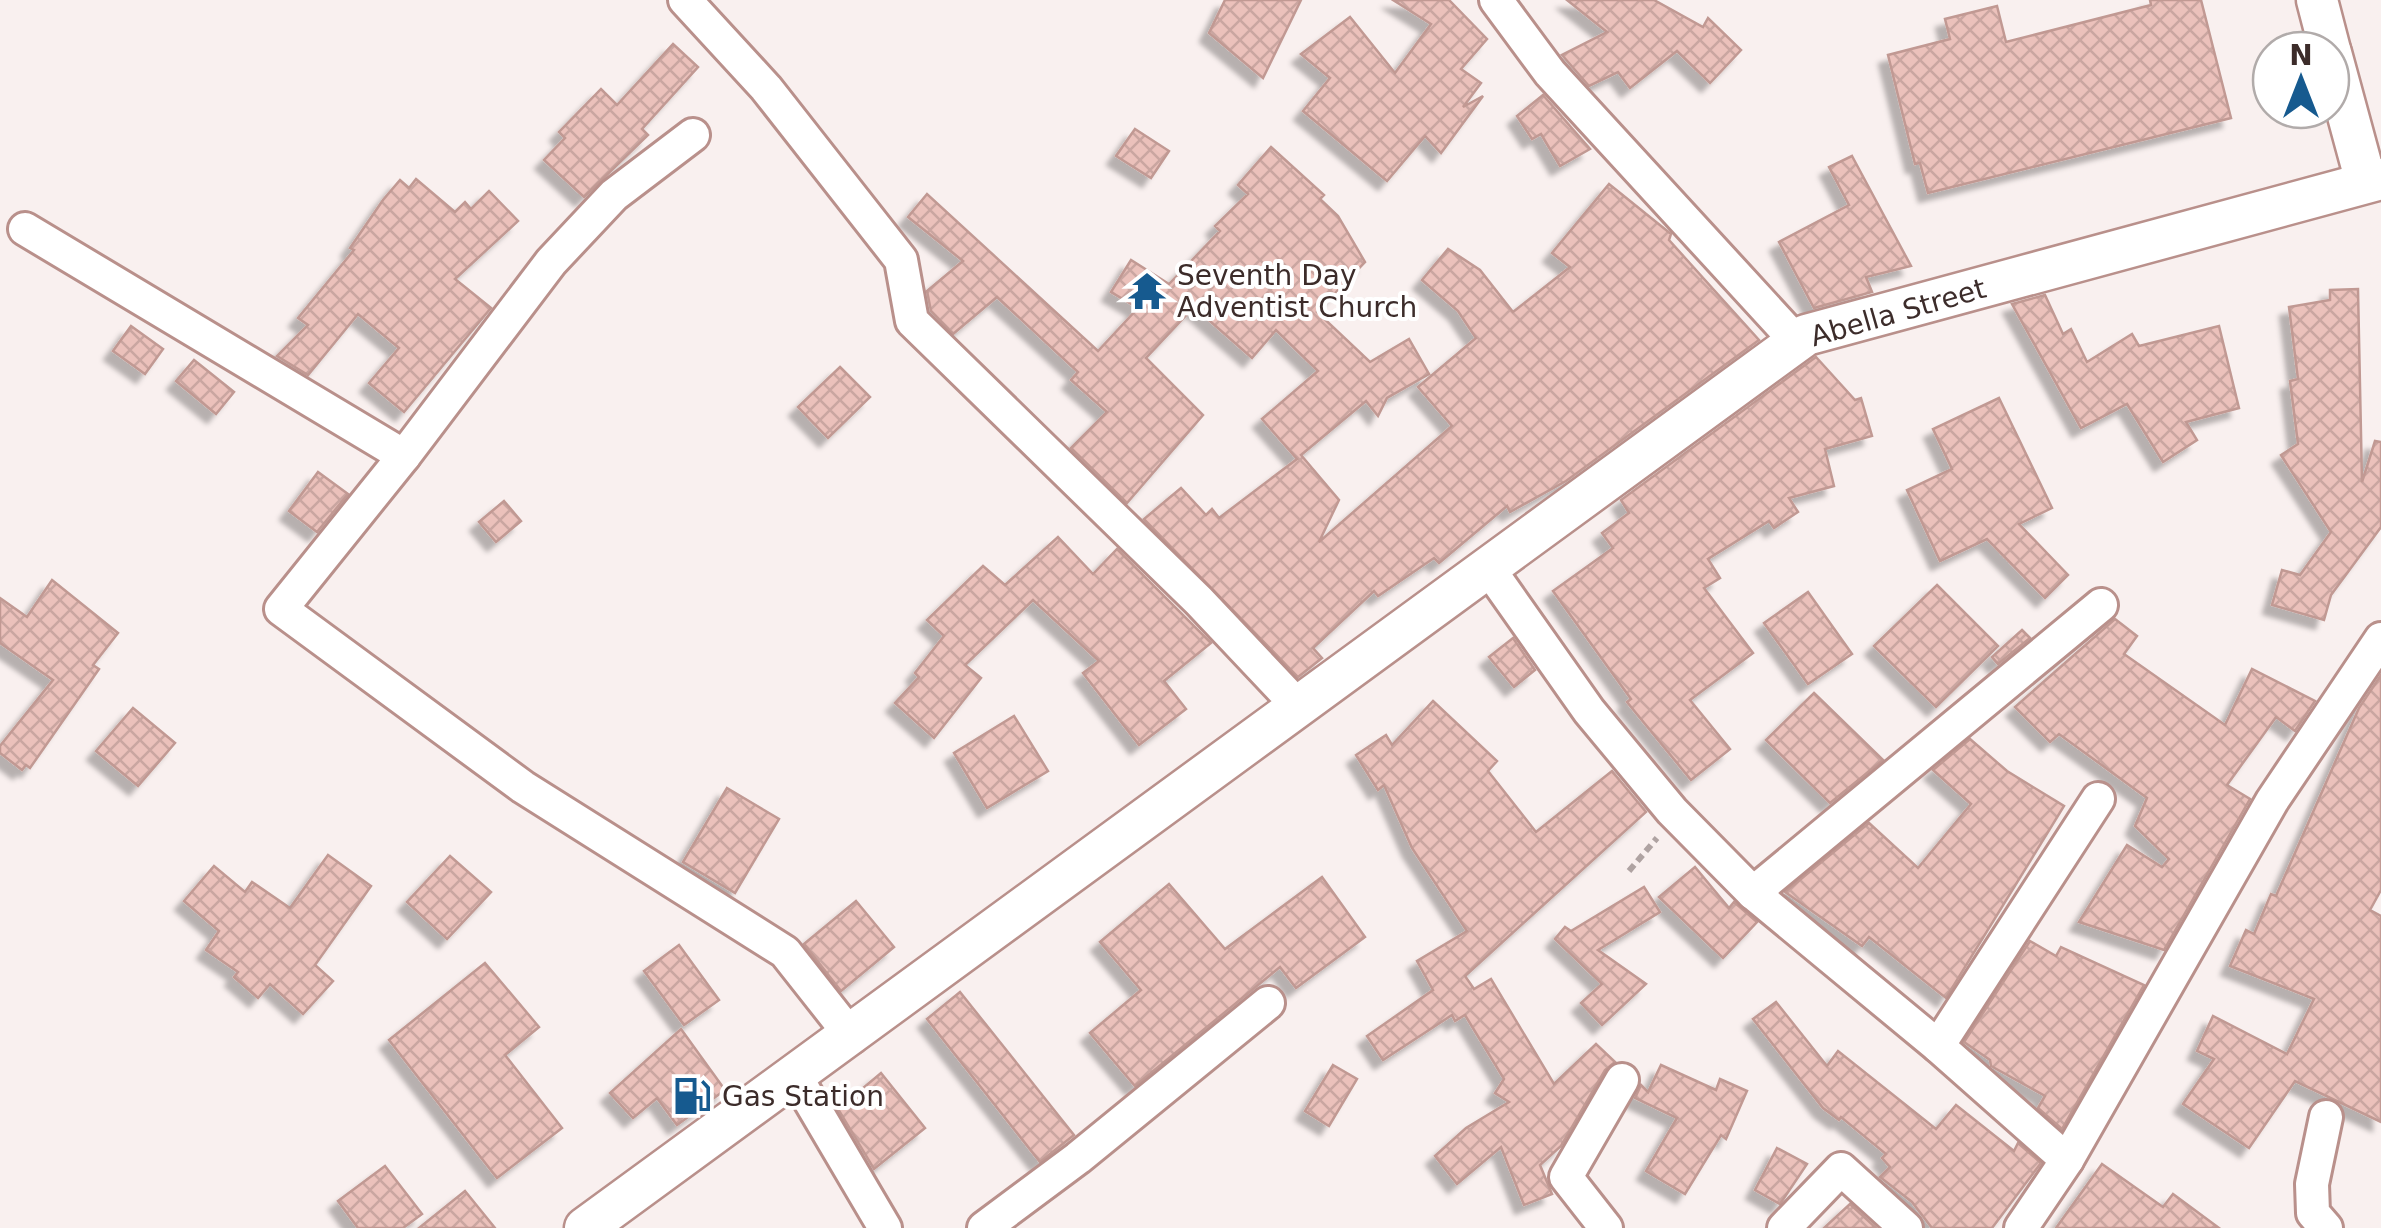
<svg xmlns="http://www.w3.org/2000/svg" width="2381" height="1228" font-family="'DejaVu Sans',sans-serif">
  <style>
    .building { fill: url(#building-cross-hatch); stroke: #c19993; stroke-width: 2.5; filter: url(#shadow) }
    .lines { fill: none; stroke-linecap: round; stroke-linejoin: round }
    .minor-casing { stroke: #b9908b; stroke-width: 38 }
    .tertiary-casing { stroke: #b9908b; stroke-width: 45 }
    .path { stroke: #afa3a2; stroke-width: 6; stroke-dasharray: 8 5; stroke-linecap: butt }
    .minor { stroke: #fff; stroke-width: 32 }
    .tertiary { stroke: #fff; stroke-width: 40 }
    .labels { text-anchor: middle; stroke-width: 8; stroke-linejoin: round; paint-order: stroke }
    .poi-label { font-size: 28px; fill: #3c2c2a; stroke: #fff; text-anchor: start }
    .street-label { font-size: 28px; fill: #3c2c2a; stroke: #fff }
  </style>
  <defs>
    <pattern id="building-cross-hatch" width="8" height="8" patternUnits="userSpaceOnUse" patternTransform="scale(2.5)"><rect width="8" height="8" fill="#ebc1bb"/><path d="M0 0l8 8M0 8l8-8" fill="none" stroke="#caa6a1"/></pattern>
    <filter id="shadow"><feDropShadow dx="-9" dy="9" stdDeviation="2.5" flood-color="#0004"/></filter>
  </defs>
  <rect width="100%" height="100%" fill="#f9f0ef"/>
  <g class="building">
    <path d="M1225,0H1301L1263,78L1209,33Z"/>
    <path d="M1393,0H1449L1487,39L1461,69L1481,83L1463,107L1483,96L1441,153L1425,136L1387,181L1303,111L1330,78L1301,54L1350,17L1395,73L1431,24Z"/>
    <path d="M1567,0H1654L1703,27L1708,18L1741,50L1710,83L1677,51L1630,88L1618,72L1589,86L1562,55L1607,32Z"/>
    <path d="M2150,0H2201L2231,118L1928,193L1920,163L1915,164L1888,55L1950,39L1945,19L1997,6L2006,42L2151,5Z"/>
    <path d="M673,44L698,67L642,129L648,135L584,197L544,160L565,138L559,132L601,89L617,105Z"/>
    <path d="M1543,95L1590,149L1560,166L1541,134L1532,139L1517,116Z"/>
    <path d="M1135,129L1169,151L1151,178L1116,156Z"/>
    <path d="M1271,147L1324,195L1320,199L1338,216L1365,262L1317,312L1370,362L1409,339L1429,374L1387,398L1378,416L1366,401L1301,455L1339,500L1319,542L1452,426L1418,387L1476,338L1458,311L1422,280L1448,249L1480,270L1513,312L1570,267L1552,253L1609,184L1671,234L1669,240L1759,340L1566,481L1510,512L1507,506L1439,563L1434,558L1378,596L1374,591L1313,648L1322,658L1298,677L1144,519L1181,488L1206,515L1212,509L1219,518L1297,459L1262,419L1318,371L1276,330L1252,358L1194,307L1146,358L1203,415L1127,503L1071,448L1107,412L1071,380L1078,372L997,297L953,334L931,311L927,291L963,261L908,217L927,194L1098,351L1138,308L1111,292L1131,260L1169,284L1220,231L1215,226L1248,194L1238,185Z"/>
    <path d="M1852,156L1911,266L1866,277L1872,292L1814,308L1779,242L1849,205L1829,167Z"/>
    <path d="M416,179L455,212L465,202L471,209L489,191L518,221L455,279L491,308L404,412L369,383L399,348L358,314L308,375L277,356L308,325L298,318L354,250L350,248L383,200L400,180L409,188Z"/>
    <path d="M2358,289L2362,482L2375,441L2381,442V527L2331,595L2324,620L2272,605L2282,570L2300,575L2331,532L2281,455L2298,444L2290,381L2298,379L2289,307L2330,300V290Z"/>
    <path d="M2045,295L2063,334L2071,329L2087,362L2132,334L2139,346L2219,326L2239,408L2186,422L2197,440L2163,462L2127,404L2081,428L2012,304Z"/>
    <path d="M131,326L163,349L145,374L113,351Z"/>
    <path d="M1816,357L1855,400L1861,398L1872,436L1825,449L1834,486L1789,498L1798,512L1774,528L1769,521L1708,559L1720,578L1704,588L1753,653L1690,700L1730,749L1691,780L1627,702L1631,699L1553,591L1613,548L1602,533L1629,513L1621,500Z"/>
    <path d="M194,360L234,392L216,414L176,381Z"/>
    <path d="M840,367L870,397L828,438L798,407Z"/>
    <path d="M1999,398L2052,508L2019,524L2068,575L2045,598L1987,539L1940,561L1907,490L1952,469L1933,429Z"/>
    <path d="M318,472L348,494L317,532L289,511Z"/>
    <path d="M504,501L521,521L496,542L479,522Z"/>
    <path d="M1058,537L1093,574L1117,549L1211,643L1164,681L1186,709L1139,745L1083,673L1099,661L1033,600L965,665L981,678L934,738L895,703L919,677L915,673L944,636L927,620L983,566L1005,585Z"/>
    <path d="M52,580L118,633L93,665L99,669L30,768L26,765L22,770L0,753V746L53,680L0,643V598L27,617Z"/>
    <path d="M1937,585L1998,646L1936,707L1874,646Z"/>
    <path d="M1808,592L1852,654L1808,684L1764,623Z"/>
    <path d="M2115,619L2137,636L2124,654L2225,725L2252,669L2315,701L2295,731L2276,717L2227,785L2250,799L2164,950L2079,922L2127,845L2162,867L2169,859L2135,826L2147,798L2059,734L2050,742L2015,707Z"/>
    <path d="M2022,630L2030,638L1998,664L1992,657Z"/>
    <path d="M1513,638L1535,670L1514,687L1489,657Z"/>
    <path d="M2381,675V890L2370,910L2381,916V1122L2295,1081L2249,1148L2183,1104L2214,1059L2197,1051L2213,1016L2287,1054L2314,999L2230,966L2246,930L2254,934L2271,894L2276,896L2359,708Z"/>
    <path d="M1814,693L1883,760L1830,803L1766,740Z"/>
    <path d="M1433,701L1497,761L1488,771L1536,832L1612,771L1646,812L1465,976L1474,989L1491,979L1554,1084L1596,1044L1615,1062L1605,1070L1561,1146L1540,1165L1552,1194L1524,1205L1501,1147L1457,1184L1435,1156L1466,1128L1509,1102L1495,1093L1504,1079L1465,1015L1455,1021L1452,1015L1383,1060L1367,1036L1433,990L1417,961L1467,931L1412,848L1384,785L1378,790L1356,755L1386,735L1392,745Z"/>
    <path d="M133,708L175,743L138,786L96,751Z"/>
    <path d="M1014,716L1048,771L987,808L954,753Z"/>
    <path d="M1970,739L2007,771L2064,806L1946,998L1869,937L1862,946L1785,892L1869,823L1918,868L1971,804L1933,770Z"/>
    <path d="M727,788L779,819L735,893L683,862Z"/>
    <path d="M328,855L371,886L315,965L333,981L303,1014L270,984L258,998L234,977L238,972L206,950L219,931L184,901L214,866L245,892L252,882L290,908Z"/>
    <path d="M450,856L491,892L447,939L407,902Z"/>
    <path d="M1695,867L1729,908L1734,902L1757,922L1723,958L1659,897Z"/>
    <path d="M1322,877L1365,937L1296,988L1280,967L1135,1086L1090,1033L1141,990L1100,942L1169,884L1225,949Z"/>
    <path d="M1644,887L1660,912L1598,950L1646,984L1602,1025L1581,1003L1602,984L1555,939L1565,927L1571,931Z"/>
    <path d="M856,901L894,947L841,991L804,944Z"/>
    <path d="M2030,941L2056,956L2061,947L2144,985L2062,1129L2038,1108L2045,1096L1991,1066L1990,1060L1964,1042Z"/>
    <path d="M679,945L719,1000L684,1025L644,971Z"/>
    <path d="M485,963L539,1027L505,1055L562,1128L497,1178L389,1040Z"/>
    <path d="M960,992L1074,1135L1040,1162L927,1019Z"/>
    <path d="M1776,1002L1827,1066L1838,1051L1936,1129L1956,1105L2014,1151L2018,1143L2041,1163L1992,1228H1932L1912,1202L1880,1177L1890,1167L1882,1158L1886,1154L1841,1117L1839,1120L1823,1108L1753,1019Z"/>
    <path d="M681,1029L725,1090L677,1125L657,1098L633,1118L610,1093Z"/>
    <path d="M1333,1065L1357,1079L1329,1126L1305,1111Z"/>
    <path d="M1661,1065L1716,1090L1720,1079L1747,1091L1726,1139L1721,1135L1685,1194L1646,1171L1677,1118L1635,1098L1641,1085L1648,1092Z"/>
    <path d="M881,1073L925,1128L874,1169L838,1109Z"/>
    <path d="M1777,1148L1807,1164L1780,1204L1755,1190Z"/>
    <path d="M2102,1164L2163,1207L2173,1194L2219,1228H2056Z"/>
    <path d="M385,1166L422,1214L403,1228H358L338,1201Z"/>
    <path d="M465,1191L495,1228H419Z"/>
    <path d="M1850,1204L1876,1228H1824Z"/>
  </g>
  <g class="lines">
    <g class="minor-casing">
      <g id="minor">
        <path d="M685,0L766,88L901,260L912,321L1199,601L1300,708"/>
        <path d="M1496,0L1550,73L1797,342"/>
        <path d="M25,229L404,456L281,609L523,787L785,952L852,1037"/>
        <path d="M404,456L551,262L614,195L693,135"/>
        <path d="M1489,569L1589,711L1672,811L1753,893L1938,1046L2067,1160"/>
        <path d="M1753,893L2101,605"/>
        <path d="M1938,1046L2098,799"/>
        <path d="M796,1077L885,1228"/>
        <path d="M2326,1117L2312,1184L2313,1213L2326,1228"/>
        <path d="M984,1228L1078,1158L1268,1003"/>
        <path d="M1606,1228L1566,1177L1622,1080"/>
        <path d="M1784,1228L1841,1169L1906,1228"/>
        <path d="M2021,1228L2067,1160L2272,801L2381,639"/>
      </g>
    </g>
    <g class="tertiary-casing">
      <g id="tertiary">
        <path d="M2317,0L2330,50"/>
        <path d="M2331,53L2366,182"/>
        <path d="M585,1228L1806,335L2381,179"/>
      </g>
    </g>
    <path class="path" d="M1629,871L1657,838"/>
    <use href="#minor" class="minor"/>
    <use href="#tertiary" class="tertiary"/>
  </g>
  <defs>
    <g id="temple-bare" transform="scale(3)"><path d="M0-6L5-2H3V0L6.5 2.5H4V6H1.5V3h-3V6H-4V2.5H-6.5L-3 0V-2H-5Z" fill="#165a8f" stroke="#fff" stroke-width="2.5" paint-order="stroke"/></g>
    <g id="fuel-bare" transform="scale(3)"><path d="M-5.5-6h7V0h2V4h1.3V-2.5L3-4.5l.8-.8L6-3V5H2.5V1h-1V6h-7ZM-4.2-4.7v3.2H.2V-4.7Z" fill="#165a8f" stroke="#fff" stroke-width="2.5" paint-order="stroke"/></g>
  </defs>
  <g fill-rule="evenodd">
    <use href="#temple-bare" x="1147" y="291"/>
    <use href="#fuel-bare" x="692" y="1096"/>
  </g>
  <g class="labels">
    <g class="poi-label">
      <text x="1177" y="285">Seventh Day<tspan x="1177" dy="32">Adventist Church</tspan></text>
      <text x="722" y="1106">Gas Station</text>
    </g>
    <g class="street-label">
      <text transform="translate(1898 312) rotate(-16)" y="10">Abella Street</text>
    </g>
  </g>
  <g transform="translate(2301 80)"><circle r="48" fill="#ffffff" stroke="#b1abaa" stroke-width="2.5"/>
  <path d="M0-8L18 38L0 25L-18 38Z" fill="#165a8f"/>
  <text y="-15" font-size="28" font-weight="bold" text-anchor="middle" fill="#3c2c2a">N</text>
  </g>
</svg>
